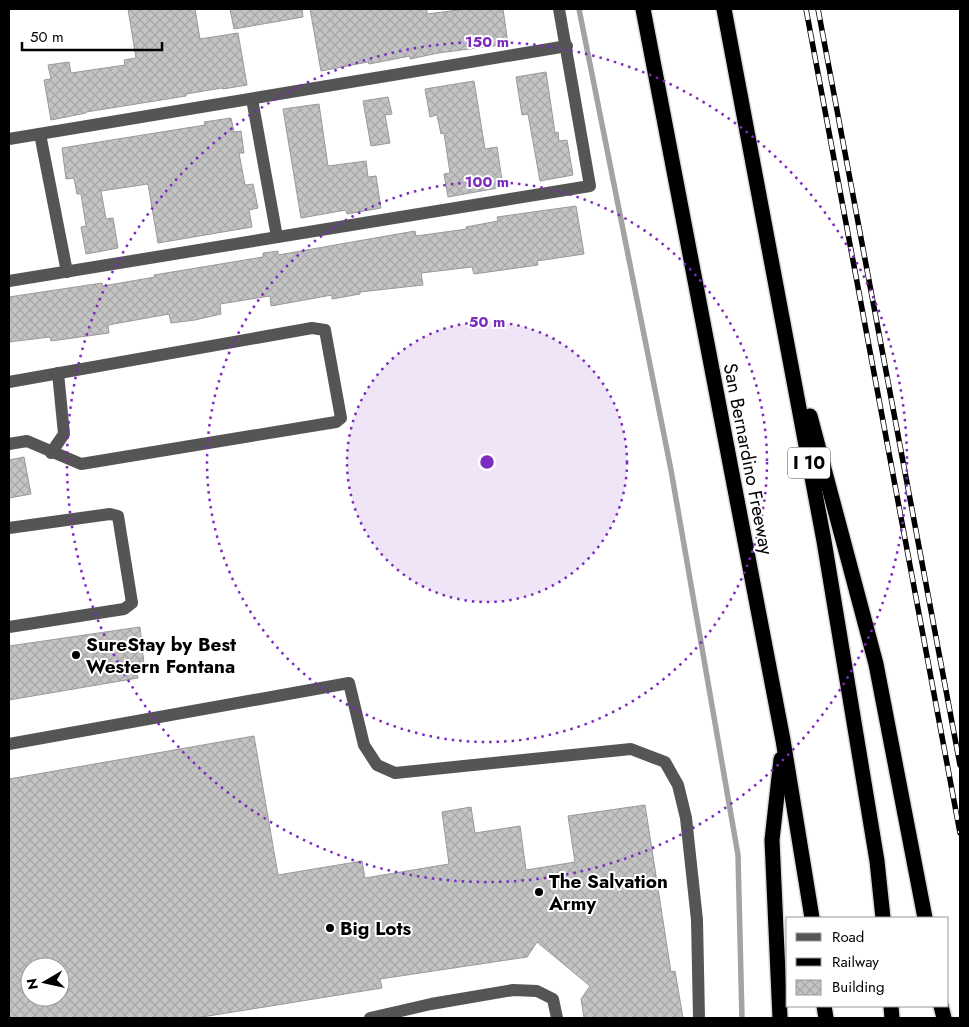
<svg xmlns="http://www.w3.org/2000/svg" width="969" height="1027" font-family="Jost,sans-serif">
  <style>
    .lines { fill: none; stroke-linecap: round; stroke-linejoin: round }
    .stream { stroke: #a3a3a3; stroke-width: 5.5 }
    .building { fill: url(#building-cross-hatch); stroke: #999; fill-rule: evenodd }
    .highway-casing { stroke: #dbdbdb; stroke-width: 18 }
    .minor { stroke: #555; stroke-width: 12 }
    .highway { stroke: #000; stroke-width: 15 }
    .rail-casing { stroke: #000; stroke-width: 5.5 }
    .rail { stroke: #fff; stroke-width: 4; stroke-dasharray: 11; stroke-linecap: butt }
    .ring { fill: none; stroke: #7b2cbf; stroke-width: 2.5; stroke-dasharray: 2.5 5 }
    .poi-dot { fill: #000; stroke: #fff; stroke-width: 2 }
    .labels { text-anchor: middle; stroke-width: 4; stroke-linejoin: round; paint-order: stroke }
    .shield { fill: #fff; stroke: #4c4c4c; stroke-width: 1 }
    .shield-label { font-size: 18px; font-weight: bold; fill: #000 }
    .street-label { font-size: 19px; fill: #000; stroke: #fff }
    .poi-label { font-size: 19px; font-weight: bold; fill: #000; stroke: #fff; text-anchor: start }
    .centre { fill: #7b2cbf; stroke: #fff; stroke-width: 2.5 }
    .ring-label { font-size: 15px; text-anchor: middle; font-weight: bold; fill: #7b2cbf; stroke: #fff; stroke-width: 4; stroke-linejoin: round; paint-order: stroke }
  </style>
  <defs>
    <pattern id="building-cross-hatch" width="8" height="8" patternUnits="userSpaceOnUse" patternTransform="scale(1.25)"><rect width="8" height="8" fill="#c4c4c4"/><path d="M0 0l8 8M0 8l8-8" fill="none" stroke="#a7a7a7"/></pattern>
  </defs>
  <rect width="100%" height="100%" fill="#fff"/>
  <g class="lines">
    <path class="stream" d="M579,9L671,470L738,855L742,1018"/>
  </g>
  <g class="building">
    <path d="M128,9H195L200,39L238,33L247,85L223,89L222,88L186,94V96L86,112V113L51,120L44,80L51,79L48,65L69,62L71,73L125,65L124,60L136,58Z"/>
    <path d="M230,9H302L303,17L234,29Z"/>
    <path d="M310,9H427V14L466,9H503L508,44L438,53L410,59V56L369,64L368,62L321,71Z"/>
    <path d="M546,72L555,133L558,132L559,141L567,140L573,175L540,181L528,114L522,115L516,77Z"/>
    <path d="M474,81L485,149L497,147L503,187L448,197L444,174L450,173L444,133L441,134L437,115L430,117L425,89Z"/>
    <path d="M388,97L392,114L385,115L390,143L371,146L363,101Z"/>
    <path d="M319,104L328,166L366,161L368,177L376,176L381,208L347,214L346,210L301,218L283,109Z"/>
    <path d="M231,118L234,132L241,131L244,153H239L245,185L253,184L258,208L249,210L252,227L158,243L148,184L101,191L106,219L113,218L118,248L86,254L81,227L86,226L81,194H77L74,178L66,179L62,148L205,125L204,122Z"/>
    <path d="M576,206L584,254L537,261L538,265L474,274L472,267L421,273L423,285L360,292V294L332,299V295L271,306L270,296L220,304L221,314L195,320L171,323L169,314L108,325L109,333L51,341L50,337L9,342V297L102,283L103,286L155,277L154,275L263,257V253L278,251V255L415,231L416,236L467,229L466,227L498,221L497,217Z"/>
    <path d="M24,457L31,494L9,498V460Z"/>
    <path d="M140,627L144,664L135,665L138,678L9,700V646Z"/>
    <path d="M254,736L278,875L362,861L365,878L449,864L442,812L471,807L475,833L520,826L526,870L575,862L568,816L645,805L671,972L675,971L683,1018H584L581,999L590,986L537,942L527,957L380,979L382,988L196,1018H9V779ZM30,967H60V997H30Z"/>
  </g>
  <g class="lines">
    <g class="highway-casing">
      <g id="highway">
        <path d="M643,9L783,740L812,918"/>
        <path d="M724,9L824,541L877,861L883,918"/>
        <path d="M810,416L876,664L925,918"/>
        <path d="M824,1006L826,1018"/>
        <path d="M891,1006L892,1018"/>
        <path d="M941,1006L944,1018"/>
        <path d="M780,1018L772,840L781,759"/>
      </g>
    </g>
    <g class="minor">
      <path d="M252,99L277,237"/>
      <path d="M40,134L67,272"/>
      <path d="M9,139L567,46"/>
      <path d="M9,281L590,186L559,9"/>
      <path d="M9,382L312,328L325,330L341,418L336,422L81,464L27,441L9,444"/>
      <path d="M51,453L64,434L58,373"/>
      <path d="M9,528L110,514L118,516L132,603L124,609L9,627"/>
      <path d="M9,744L349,683L364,745L377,765L395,773L631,749L665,762L678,785L686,818L697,920L699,1018"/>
      <path d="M370,1018L431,1004L513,990L537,991L553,999L557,1018"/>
    </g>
    <use href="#highway" class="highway"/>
    <g class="rail-casing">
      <g id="rail">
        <path d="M806,9L960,833"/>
        <path d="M818,9L960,765"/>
      </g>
    </g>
    <use href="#rail" class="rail"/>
  </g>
  <circle cx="487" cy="462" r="140" fill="#7b2cbf" fill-opacity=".12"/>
  <g class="ring">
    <circle cx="487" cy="462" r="140"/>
    <circle cx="487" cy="462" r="280"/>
    <circle cx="487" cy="462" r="420"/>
  </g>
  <g class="poi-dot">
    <circle cx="76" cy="655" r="5"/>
    <circle cx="539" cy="892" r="5"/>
    <circle cx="330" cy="928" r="5"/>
  </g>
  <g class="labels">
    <rect class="shield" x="788" y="447.5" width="42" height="31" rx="4"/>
    <g class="shield-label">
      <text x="809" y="469">I 10</text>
    </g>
    <g class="street-label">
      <text transform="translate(749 459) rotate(79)" y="7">San Bernardino Freeway</text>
    </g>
    <g class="poi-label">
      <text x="86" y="651">SureStay by Best<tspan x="86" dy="22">Western Fontana</tspan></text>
      <text x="549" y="888">The Salvation<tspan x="549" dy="22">Army</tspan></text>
      <text x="340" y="935">Big Lots</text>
    </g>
  </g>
  <circle cx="487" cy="462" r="8" class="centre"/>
  <g class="ring-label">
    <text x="487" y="47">150 m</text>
    <text x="487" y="187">100 m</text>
    <text x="487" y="327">50 m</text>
  </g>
  <rect width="969" height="1027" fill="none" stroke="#000000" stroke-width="20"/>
  <rect x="786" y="917" width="162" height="90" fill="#ffffff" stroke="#999999"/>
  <rect x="796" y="933" width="25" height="8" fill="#555555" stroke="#999999"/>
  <text x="832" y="942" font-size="15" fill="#000000">Road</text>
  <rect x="796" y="958" width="25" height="8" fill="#000000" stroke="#999999"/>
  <text x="832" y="967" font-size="15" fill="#000000">Railway</text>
  <rect x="796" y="980" width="25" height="15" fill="url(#building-cross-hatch)" stroke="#999999"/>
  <text x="832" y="992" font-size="15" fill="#000000">Building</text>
  <g transform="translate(45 982) rotate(261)"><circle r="24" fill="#ffffff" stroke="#999999"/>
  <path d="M0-4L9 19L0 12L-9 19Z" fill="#000000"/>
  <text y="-8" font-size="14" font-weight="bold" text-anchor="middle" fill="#000000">N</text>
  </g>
  <path d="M22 42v8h140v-8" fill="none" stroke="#000000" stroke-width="2.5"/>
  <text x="30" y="42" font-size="15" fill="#000000" stroke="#ffffff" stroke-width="4" paint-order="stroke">50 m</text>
</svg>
